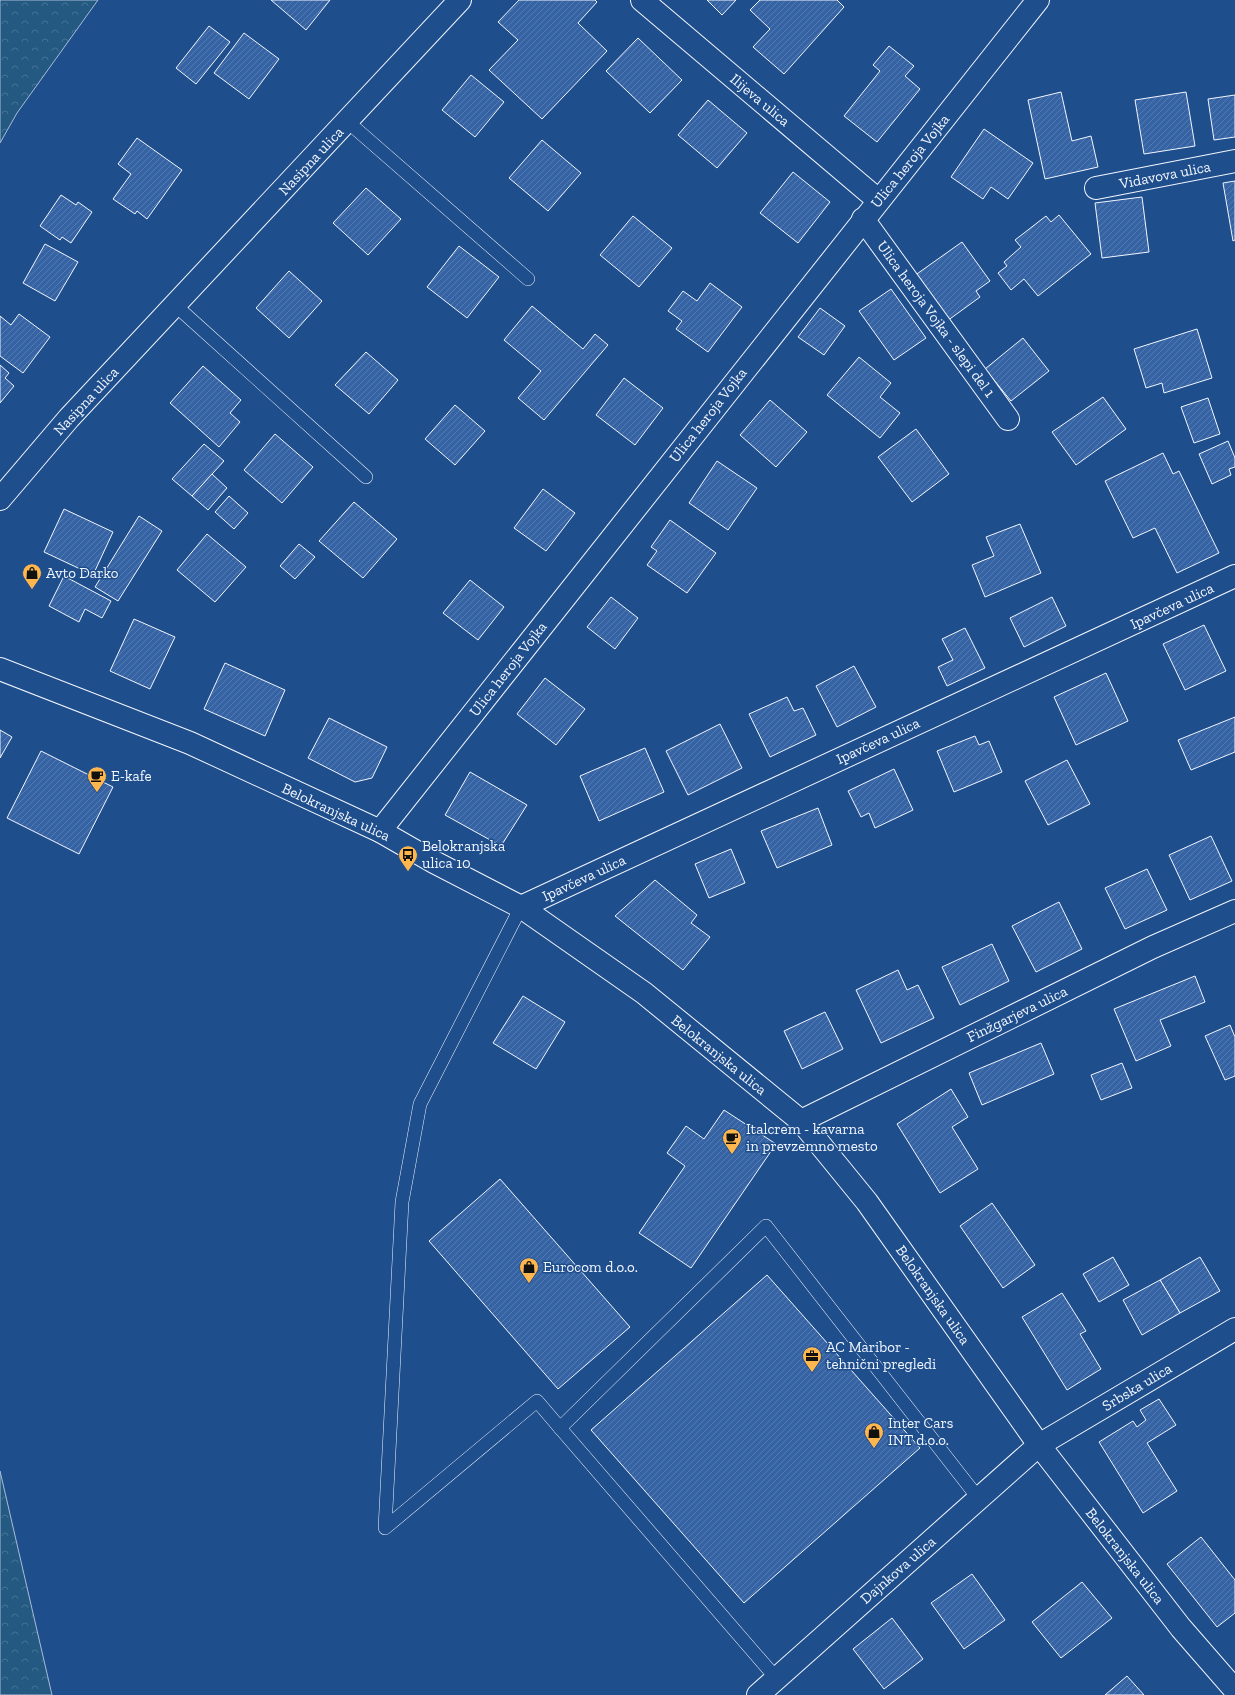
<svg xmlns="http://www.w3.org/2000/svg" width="1235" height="1695" font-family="'Zilla Slab',serif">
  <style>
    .forest { fill: url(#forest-crowns); stroke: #a8bbd7 }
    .building { fill: url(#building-hatch); stroke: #f2f6ff }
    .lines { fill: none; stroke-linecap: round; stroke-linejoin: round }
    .lane-casing { stroke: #f2f6ff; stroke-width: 14 }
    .street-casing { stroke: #f2f6ff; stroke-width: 24 }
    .secondary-casing { stroke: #f2f6ff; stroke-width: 24 }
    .lane { stroke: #1f4e8c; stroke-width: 13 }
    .street { stroke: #1f4e8c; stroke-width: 22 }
    .secondary { stroke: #1f4e8c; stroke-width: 22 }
    .labels { text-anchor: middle; stroke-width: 3; stroke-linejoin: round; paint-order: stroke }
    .street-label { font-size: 15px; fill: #f2f6ff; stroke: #1f4e8c }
    .poi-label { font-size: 15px; fill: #f2f6ff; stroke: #1f4e8c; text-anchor: start }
  </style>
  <defs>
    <pattern id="forest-crowns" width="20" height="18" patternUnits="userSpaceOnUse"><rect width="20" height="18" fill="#245a82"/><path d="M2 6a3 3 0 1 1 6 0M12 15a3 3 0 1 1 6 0" fill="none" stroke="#447295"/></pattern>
    <pattern id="building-hatch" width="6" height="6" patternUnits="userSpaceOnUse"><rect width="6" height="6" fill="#3563a3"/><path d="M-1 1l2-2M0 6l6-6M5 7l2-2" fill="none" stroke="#537ab1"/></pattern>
  </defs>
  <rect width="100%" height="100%" fill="#1f4e8c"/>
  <g class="forest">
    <path d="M0,0H98L17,113L0,143Z"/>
    <path d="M0,1471L52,1695H0Z"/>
  </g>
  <g class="building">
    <path d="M271,0H330L306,30Z"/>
    <path d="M519,0H595L597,2L578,23L607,51L542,119L489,70L518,40L498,22Z"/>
    <path d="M707,0H736L722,15Z"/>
    <path d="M760,0H837L844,7L784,74L753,47L770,29L750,10Z"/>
    <path d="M209,26L230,42L196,84L176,68Z"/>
    <path d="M244,33L279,59L249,99L214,73Z"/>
    <path d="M638,38L682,80L650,113L606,71Z"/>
    <path d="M889,46L914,66L905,76L920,89L877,142L844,116L880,71L873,65Z"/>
    <path d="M471,75L504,102L475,137L442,110Z"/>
    <path d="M1061,92L1072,141L1091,136L1098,167L1045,179L1028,100Z"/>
    <path d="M1186,92L1195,146L1144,154L1135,100Z"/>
    <path d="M1235,95V137L1214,140L1208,99Z"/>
    <path d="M708,100L747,133L717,168L678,135Z"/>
    <path d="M984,129L1033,163L1008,199L991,187L983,199L951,177Z"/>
    <path d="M137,138L182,170L147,219L137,211L135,214L113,199L131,174L118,164Z"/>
    <path d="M542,140L581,173L548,211L509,178Z"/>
    <path d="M793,172L830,202L798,243L760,213Z"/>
    <path d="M1235,181V240L1233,241L1223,183Z"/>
    <path d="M366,188L401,219L368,255L333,223Z"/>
    <path d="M61,195L76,205L78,202L92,212L71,243L62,237L60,240L40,226Z"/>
    <path d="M1142,197L1149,252L1102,258L1095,203Z"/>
    <path d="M1059,215L1091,254L1038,296L1024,279L1011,290L998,273L1007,266L1004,262L1021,247L1015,240L1046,216L1051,222Z"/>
    <path d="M633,216L672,248L639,287L600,255Z"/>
    <path d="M962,242L990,281L976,291L980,297L947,321L914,276Z"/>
    <path d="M45,244L78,262L55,301L23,283Z"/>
    <path d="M459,246L499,277L467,318L427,287Z"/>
    <path d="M289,271L322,301L289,338L256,308Z"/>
    <path d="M710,283L742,307L708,352L676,329L682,321L668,311L683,291L697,301Z"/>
    <path d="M891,289L926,338L894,360L859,311Z"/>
    <path d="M532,306L583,349L595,334L608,345L544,420L518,398L541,371L504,340Z"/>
    <path d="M820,308L845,326L824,355L798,337Z"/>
    <path d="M19,314L50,337L23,373L0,356V316L11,325Z"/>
    <path d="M1197,329L1212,378L1164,393L1162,383L1146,388L1134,349Z"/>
    <path d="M1023,338L1049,371L1011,401L985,369Z"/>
    <path d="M366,352L398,380L369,414L335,385Z"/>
    <path d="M859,357L891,383L880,397L900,413L880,438L827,395Z"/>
    <path d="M0,365L9,373L5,378L14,386L0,403Z"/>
    <path d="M203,366L241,400L230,413L240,422L219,447L170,403Z"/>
    <path d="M624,378L663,408L635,445L596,415Z"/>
    <path d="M1103,397L1126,429L1076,465L1052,432Z"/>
    <path d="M1208,398L1220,434L1194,443L1181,407Z"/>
    <path d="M770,400L807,432L776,467L740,435Z"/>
    <path d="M455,405L485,431L455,465L425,439Z"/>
    <path d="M916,429L949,474L912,502L878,457Z"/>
    <path d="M275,434L313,467L282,503L244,470Z"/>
    <path d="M1228,441L1235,458V467L1229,469L1231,475L1212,484L1199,454Z"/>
    <path d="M204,444L224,461L192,496L172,479Z"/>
    <path d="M1163,453L1173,474L1179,471L1219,553L1177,573L1155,528L1133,538L1105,481Z"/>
    <path d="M717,461L757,488L728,530L689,503Z"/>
    <path d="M212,474L227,488L208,510L192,496Z"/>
    <path d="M543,489L575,513L546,551L514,528Z"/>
    <path d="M229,496L248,513L234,529L215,512Z"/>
    <path d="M354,502L397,539L363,578L319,541Z"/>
    <path d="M64,509L113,532L93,575L44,552Z"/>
    <path d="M139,516L162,531L118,601L95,587Z"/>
    <path d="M670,520L716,553L687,593L647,565L657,551L651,547Z"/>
    <path d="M1020,524L1041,573L985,597L972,565L994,556L986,537Z"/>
    <path d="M207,534L246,567L215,602L177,570Z"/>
    <path d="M299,544L315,557L295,579L280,566Z"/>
    <path d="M64,576L111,601L102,618L85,609L79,622L49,606Z"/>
    <path d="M470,580L504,607L478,640L443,613Z"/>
    <path d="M611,597L638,618L615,649L587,627Z"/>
    <path d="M1052,597L1066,626L1024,647L1010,618Z"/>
    <path d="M134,619L175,637L150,689L110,671Z"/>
    <path d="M1204,625L1226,671L1185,690L1163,644Z"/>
    <path d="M965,628L985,668L947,686L938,667L953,660L942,639Z"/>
    <path d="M225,663L285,690L265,736L204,709Z"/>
    <path d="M854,666L876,707L837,727L816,686Z"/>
    <path d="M1106,673L1128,721L1076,745L1054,697Z"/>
    <path d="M545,678L585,709L556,745L517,714Z"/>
    <path d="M787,697L794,711L803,708L816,735L770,757L749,714Z"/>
    <path d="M1235,717V752L1191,770L1178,740Z"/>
    <path d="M329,718L387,747L372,778L355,782L308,758Z"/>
    <path d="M720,724L742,768L688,795L666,751Z"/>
    <path d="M0,730L12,737L0,758Z"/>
    <path d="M975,736L979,745L989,741L1002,772L954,792L937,751Z"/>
    <path d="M645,748L664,792L599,821L580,776Z"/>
    <path d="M41,751L113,787L79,854L7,818Z"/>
    <path d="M1067,760L1090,804L1048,825L1025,781Z"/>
    <path d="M894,769L913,810L875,828L869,813L861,817L848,791Z"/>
    <path d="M470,772L527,805L501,846L445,815Z"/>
    <path d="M818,808L832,845L777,868L761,831Z"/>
    <path d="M1211,836L1232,881L1190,900L1169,855Z"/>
    <path d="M731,849L745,883L709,898L695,864Z"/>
    <path d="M1147,869L1167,910L1125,929L1105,888Z"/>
    <path d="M655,880L697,915L691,923L710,937L683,970L615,916Z"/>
    <path d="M1059,902L1082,949L1036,972L1012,926Z"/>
    <path d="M992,944L1009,981L960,1005L942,967Z"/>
    <path d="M898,970L907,990L918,985L934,1018L881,1043L856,990Z"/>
    <path d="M1195,976L1205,1002L1160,1020L1171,1046L1136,1061L1114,1009Z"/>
    <path d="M523,996L565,1022L536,1069L493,1043Z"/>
    <path d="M825,1012L843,1049L802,1069L784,1031Z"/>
    <path d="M1230,1025L1235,1037V1076L1225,1080L1205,1036Z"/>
    <path d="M1041,1043L1054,1074L982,1105L969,1073Z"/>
    <path d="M1122,1063L1132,1088L1101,1100L1091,1075Z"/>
    <path d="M951,1089L968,1117L952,1127L978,1169L940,1193L897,1124Z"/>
    <path d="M724,1110L776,1144L691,1268L639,1233L685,1166L667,1153L686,1126L704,1139Z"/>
    <path d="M500,1179L630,1327L558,1389L429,1241Z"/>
    <path d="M992,1203L1035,1265L1003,1288L960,1226Z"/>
    <path d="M1113,1257L1129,1285L1099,1302L1083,1274Z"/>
    <path d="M1200,1257L1220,1291L1180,1313L1160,1280Z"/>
    <path d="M767,1275L920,1448L744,1603L591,1430Z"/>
    <path d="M1160,1280L1180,1313L1142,1335L1123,1300Z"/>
    <path d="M1062,1293L1086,1331L1080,1334L1101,1369L1067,1390L1022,1317Z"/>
    <path d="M1159,1399L1176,1425L1147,1443L1177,1491L1143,1513L1099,1442L1133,1421L1137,1427L1146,1420L1140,1410Z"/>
    <path d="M1201,1537L1235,1580V1613L1217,1627L1167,1564Z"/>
    <path d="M972,1574L1005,1620L964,1649L931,1603Z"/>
    <path d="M1082,1582L1112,1618L1061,1658L1032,1622Z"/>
    <path d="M892,1618L923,1659L884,1689L853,1649Z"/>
    <path d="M1127,1676L1144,1695H1105Z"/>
  </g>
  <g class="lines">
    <g class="lane-casing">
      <g id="lane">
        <path d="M348,122L528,279"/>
        <path d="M175,305L366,477"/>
        <path d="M521,907L420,1104L402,1202L385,1528L537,1401L560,1428"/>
        <path d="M776,1678L560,1428L766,1226L979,1499"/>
      </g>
    </g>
    <g class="street-casing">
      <g id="street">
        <path d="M642,0L878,200"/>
        <path d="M1096,188L1235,161"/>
        <path d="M863,219L1008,419"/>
        <path d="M0,669L190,743L380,831L434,862L521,907L644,993L801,1121L867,1202L1039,1445L1181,1628L1235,1690"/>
        <path d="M380,831L1038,0"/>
        <path d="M521,907L1235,576"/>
        <path d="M801,1121L1153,947L1235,911"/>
        <path d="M758,1695L1039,1445L1235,1329"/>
      </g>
    </g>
    <g class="secondary-casing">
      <path id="secondary" d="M0,499L69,418L460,0"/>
    </g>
    <use href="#lane" class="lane"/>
    <use href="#street" class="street"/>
    <use href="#secondary" class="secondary"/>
  </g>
  <defs>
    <g id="shop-pin" transform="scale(1)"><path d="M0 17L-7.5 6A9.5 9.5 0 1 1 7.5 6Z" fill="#ffb74d" stroke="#1f4e8c"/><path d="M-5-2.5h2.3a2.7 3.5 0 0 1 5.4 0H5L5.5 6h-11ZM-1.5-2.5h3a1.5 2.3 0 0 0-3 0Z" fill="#111"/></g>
    <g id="cafe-pin" transform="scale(1)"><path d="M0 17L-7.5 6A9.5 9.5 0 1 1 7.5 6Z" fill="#ffb74d" stroke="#1f4e8c"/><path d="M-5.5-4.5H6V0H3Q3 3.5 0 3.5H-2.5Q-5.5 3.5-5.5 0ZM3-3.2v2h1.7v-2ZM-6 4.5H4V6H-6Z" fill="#111"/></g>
    <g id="bus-pin" transform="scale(1)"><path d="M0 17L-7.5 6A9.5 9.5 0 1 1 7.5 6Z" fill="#ffb74d" stroke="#1f4e8c"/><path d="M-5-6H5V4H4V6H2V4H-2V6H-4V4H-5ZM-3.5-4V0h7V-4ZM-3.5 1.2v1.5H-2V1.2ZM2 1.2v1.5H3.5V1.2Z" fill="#111"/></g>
    <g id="office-pin" transform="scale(1)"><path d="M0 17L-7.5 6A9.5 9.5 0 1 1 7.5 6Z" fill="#ffb74d" stroke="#1f4e8c"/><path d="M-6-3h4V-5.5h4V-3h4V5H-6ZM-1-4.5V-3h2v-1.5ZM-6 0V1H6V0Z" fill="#111"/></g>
  </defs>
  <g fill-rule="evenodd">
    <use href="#shop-pin" x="32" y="573"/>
    <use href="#cafe-pin" x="97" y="776"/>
    <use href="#bus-pin" x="408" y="855"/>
    <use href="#cafe-pin" x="732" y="1138"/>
    <use href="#shop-pin" x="529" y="1267"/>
    <use href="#office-pin" x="812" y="1356"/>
    <use href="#shop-pin" x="874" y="1432"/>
  </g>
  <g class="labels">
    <g class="street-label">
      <text transform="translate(760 100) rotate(40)" y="5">Ilijeva ulica</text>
      <text transform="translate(311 161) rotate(-47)" y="5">Nasipna ulica</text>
      <text transform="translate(910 161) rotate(-51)" y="5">Ulica heroja Vojka</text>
      <text transform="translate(1165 175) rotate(-11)" y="5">Vidavova ulica</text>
      <text transform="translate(936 319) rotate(54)" y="5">Ulica heroja Vojka - slepi del 1</text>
      <text transform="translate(86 401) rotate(-47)" y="5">Nasipna ulica</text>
      <text transform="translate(708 415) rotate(-52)" y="5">Ulica heroja Vojka</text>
      <text transform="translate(1172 606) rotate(-25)" y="5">Ipavčeva ulica</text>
      <text transform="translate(508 669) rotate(-52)" y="5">Ulica heroja Vojka</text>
      <text transform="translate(878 741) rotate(-25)" y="5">Ipavčeva ulica</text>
      <text transform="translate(336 812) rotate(25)" y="5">Belokranjska ulica</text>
      <text transform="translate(584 878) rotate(-25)" y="5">Ipavčeva ulica</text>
      <text transform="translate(1017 1014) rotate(-26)" y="5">Finžgarjeva ulica</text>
      <text transform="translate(719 1055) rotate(39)" y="5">Belokranjska ulica</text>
      <text transform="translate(933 1295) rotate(55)" y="5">Belokranjska ulica</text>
      <text transform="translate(1137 1387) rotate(-31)" y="5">Srbska ulica</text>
      <text transform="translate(1125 1556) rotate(52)" y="5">Belokranjska ulica</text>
      <text transform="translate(898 1570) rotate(-41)" y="5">Dajnkova ulica</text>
    </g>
    <g class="poi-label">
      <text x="46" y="578">Avto Darko</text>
      <text x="111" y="781">E-kafe</text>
      <text x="422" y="851">Belokranjska<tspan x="422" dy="17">ulica 10</tspan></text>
      <text x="746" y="1134">Italcrem - kavarna<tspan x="746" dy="17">in prevzemno mesto</tspan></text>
      <text x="543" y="1272">Eurocom d.o.o.</text>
      <text x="826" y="1352">AC Maribor -<tspan x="826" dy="17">tehnični pregledi</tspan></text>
      <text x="888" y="1428">Inter Cars<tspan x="888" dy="17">INT d.o.o.</tspan></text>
    </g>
  </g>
</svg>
